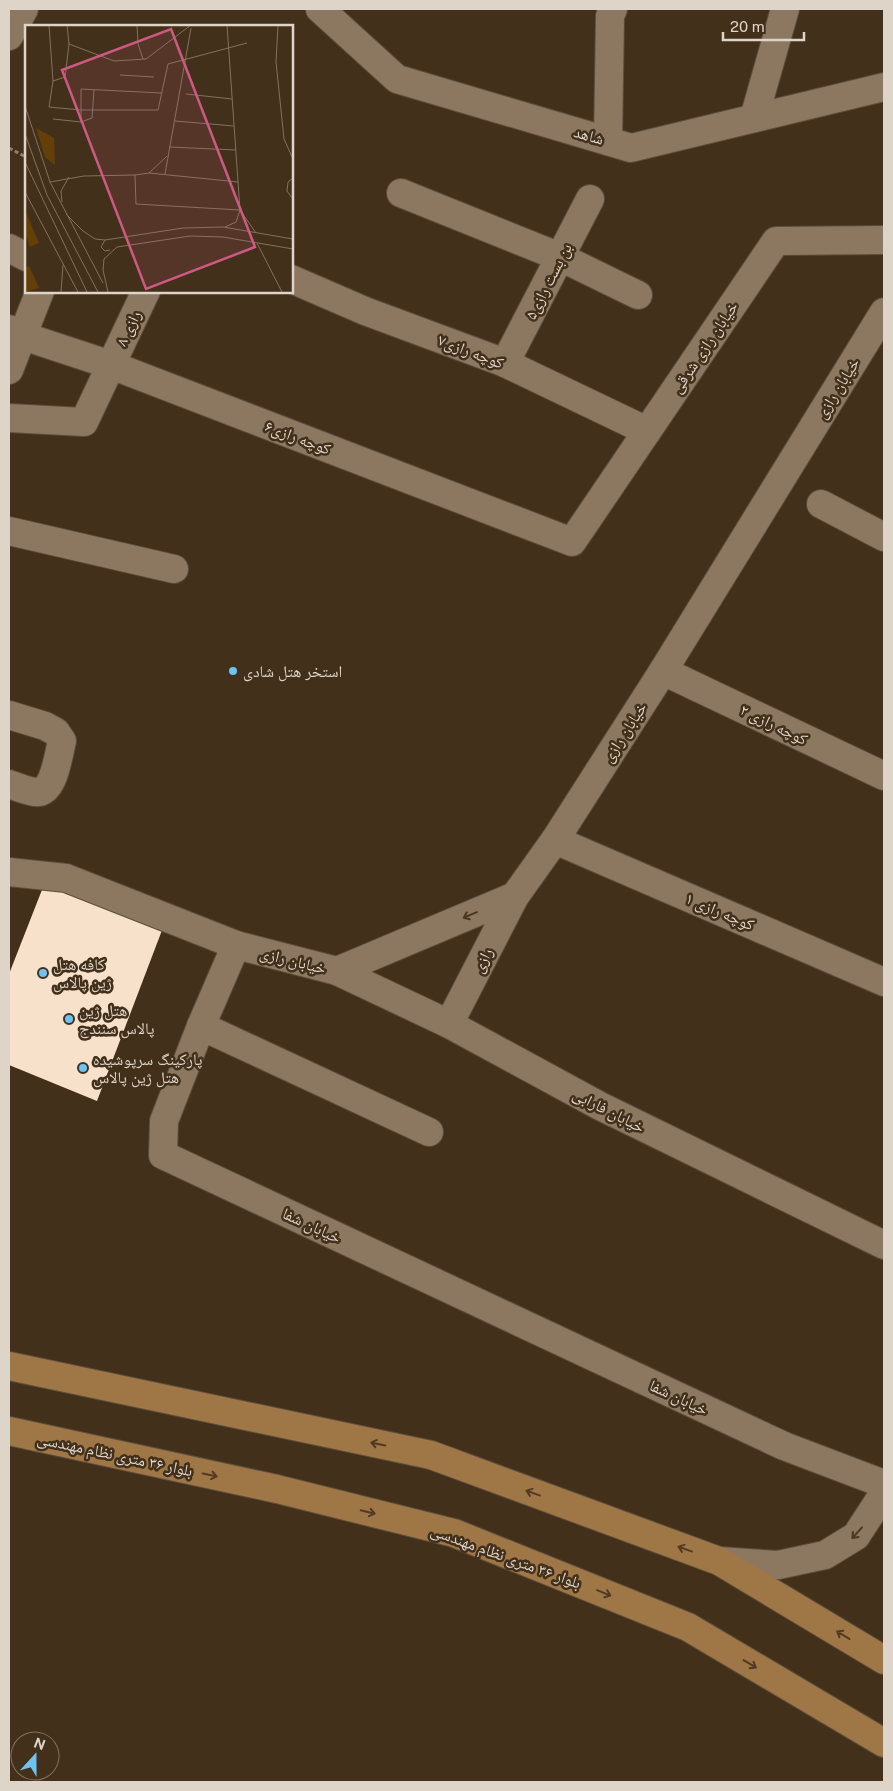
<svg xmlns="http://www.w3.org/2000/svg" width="893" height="1791" font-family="'Public Sans','Noto Naskh Arabic',sans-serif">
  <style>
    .building { fill: #f7e1ca }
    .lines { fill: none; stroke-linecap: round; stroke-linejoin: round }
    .minor-casing { stroke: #5b4d3b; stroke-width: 30 }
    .major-casing { stroke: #5b4d3b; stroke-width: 30 }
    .path { stroke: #8e7f6f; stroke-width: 3; stroke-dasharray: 4 2.5; stroke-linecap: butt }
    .minor { stroke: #8c7861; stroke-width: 28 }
    .major { stroke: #9f7747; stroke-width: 28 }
    .oneway { stroke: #493722 }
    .oneway2 { stroke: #503b22 }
    .poi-dot { fill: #6fc2f4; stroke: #42301b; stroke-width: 2 }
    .labels { text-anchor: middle; stroke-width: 5; stroke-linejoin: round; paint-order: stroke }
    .street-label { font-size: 16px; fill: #dfd4c8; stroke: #42301b }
    .poi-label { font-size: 16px; fill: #dfd4c8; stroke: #42301b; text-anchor: start }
    .inset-road { fill: none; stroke: #817260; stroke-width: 1 }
    .view { fill: #cc5a81; fill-opacity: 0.15; stroke: #cc5a81; stroke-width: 2.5 }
    .inset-edge { fill: none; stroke: #dfd4c8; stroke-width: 2.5 }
  </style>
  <rect width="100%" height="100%" fill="#42301b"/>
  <path class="building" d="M47,877L164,925L97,1101L9,1065V974Z"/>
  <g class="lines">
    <g class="minor-casing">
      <g id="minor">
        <path d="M320,9L397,79L631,148L884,87"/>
        <path d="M9,36L24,9"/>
        <path d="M754,118L785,9"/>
        <path d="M608,141L610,16L613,9"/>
        <path d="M401,193L560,257L638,295"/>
        <path d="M9,248L26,257"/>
        <path d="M291,279L365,311L505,363L647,431"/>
        <path d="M9,329L23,336L111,365L572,542L776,241L884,240"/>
        <path d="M505,363L590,199"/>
        <path d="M9,370L40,291"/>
        <path d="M9,418L84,422L146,291"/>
        <path d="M821,504L884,537"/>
        <path d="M9,531L174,569"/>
        <path d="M663,671L884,776"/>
        <path d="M9,715L45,726L56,732L62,741C58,756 54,795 35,792C27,791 17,787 9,784"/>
        <path d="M555,840L884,982"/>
        <path d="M9,872L66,878L236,945L201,1026L164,1121L163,1155L784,1446L884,1484"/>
        <path d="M236,945L337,971L449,1024L600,1106L884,1245"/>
        <path d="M337,971L515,896"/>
        <path d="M449,1024L515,896L555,840L663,671L884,312"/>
        <path d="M201,1026L429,1132"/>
        <path d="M719,1561L778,1565L825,1555L856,1536L884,1493"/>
      </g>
    </g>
    <g class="major-casing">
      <g id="major">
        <path d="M9,1366L431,1455L719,1561L884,1660"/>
        <path d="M9,1431L277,1489L454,1533L688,1627L884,1743"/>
      </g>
    </g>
    <path class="path" d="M9,148L26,157"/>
    <use href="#minor" class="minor"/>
    <use href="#major" class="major"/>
  </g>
  <defs><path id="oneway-shaft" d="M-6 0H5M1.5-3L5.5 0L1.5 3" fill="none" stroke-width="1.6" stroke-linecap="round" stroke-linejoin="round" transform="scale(1.25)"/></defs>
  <g class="oneway">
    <use href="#oneway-shaft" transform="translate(470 915) rotate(157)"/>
    <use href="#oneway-shaft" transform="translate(857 1533) rotate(132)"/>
  </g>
  <g class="oneway2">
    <use href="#oneway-shaft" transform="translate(378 1444) rotate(-168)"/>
    <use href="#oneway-shaft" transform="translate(210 1475) rotate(12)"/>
    <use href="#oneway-shaft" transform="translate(533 1493) rotate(-160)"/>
    <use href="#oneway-shaft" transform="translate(368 1512) rotate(14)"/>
    <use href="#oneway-shaft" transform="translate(685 1549) rotate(-160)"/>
    <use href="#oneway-shaft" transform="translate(604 1593) rotate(22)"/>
    <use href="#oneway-shaft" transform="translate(843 1635) rotate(-149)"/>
    <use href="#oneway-shaft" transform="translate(750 1664) rotate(31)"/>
  </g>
  <g class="poi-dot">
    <circle cx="233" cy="671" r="5"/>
    <circle cx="43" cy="973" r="5"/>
    <circle cx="69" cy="1019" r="5"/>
    <circle cx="83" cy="1068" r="5"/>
  </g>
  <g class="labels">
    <g class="street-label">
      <text transform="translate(589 135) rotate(16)" y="6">شاهد</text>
      <text transform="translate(548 281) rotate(-63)" y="6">بن بست رازی۵</text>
      <text transform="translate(128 328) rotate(-64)" y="6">رازی ۸</text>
      <text transform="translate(704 347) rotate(-56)" y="6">خیابان رازی شرقی</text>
      <text transform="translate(471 351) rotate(21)" y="6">کوچه رازی۷</text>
      <text transform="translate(837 388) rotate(-58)" y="6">خیابان رازی</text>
      <text transform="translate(298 437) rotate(21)" y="6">کوچه رازی۶</text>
      <text transform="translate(774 724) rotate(26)" y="6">کوچه رازی ۲</text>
      <text transform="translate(624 732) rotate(-57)" y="6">خیابان رازی</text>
      <text transform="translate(720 911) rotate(23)" y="6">کوچه رازی ۱</text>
      <text transform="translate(293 960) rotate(14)" y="6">خیابان رازی</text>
      <text transform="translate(482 960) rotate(-63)" y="6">رازی</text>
      <text transform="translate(609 1110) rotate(27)" y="6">خیابان فارابی</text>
      <text transform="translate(312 1225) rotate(25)" y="6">خیابان شفا</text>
      <text transform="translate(679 1397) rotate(25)" y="6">خیابان شفا</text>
      <text transform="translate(115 1454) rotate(12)" y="6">بلوار ۳۶ متری نظام مهندسی</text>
      <text transform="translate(506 1556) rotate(20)" y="6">بلوار ۳۶ متری نظام مهندسی</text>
    </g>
    <g class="poi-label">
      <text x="243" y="677">استخر هتل شادی</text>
      <text x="53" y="970">کافه هتل<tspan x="53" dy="18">ژین پالاس</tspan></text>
      <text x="79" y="1016">هتل ژین<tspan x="79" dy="18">پالاس سنندج</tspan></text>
      <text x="93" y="1065">پارکینگ سرپوشیده<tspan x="93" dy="18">هتل ژین پالاس</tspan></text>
    </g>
  </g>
  <g transform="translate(25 25)">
    <rect width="268" height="268" fill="#42301b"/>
    <path d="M11,103L29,113L30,140L20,132ZM0,185L14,218L5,222L0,208ZM4,241L14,263L0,267V243Z" fill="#643f07"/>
    <path class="inset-road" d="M24,0L28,56L24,82L56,85H133L143,39L222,18M42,0L44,19L89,36L121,34L166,0M112,0L113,19L118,34M253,0L251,37L259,114L268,134M95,50L129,52M28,56L40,52L44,19M161,69L207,74M0,81L25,157L78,258M28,94L56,97V64L136,68M150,96L209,101M56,97L67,93L69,65M0,109L22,170L73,267M144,122L211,125M0,137L62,267M124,148L142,131M140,149L166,3M110,150L124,148L213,157M268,153L263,157L262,166L268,174M25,157L59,151L110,150L111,179L215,185M0,167L53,267M37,177L36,166L44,152M215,185L231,208M41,189L58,206L70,214L80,215L158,203L198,202L268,214M200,202L211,197L215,185L202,0M80,215L76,222L80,226L85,225M232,218L257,267M36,267L38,240M83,267L78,245L79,234L92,222L165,211L198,212L268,224"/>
    <path class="view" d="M146,4L230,222L121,264L37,45Z"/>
    <rect width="268" height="268" class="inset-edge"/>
  </g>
  <rect width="893" height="1791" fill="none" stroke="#dfd4c8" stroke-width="20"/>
  <g transform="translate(35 1756) rotate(21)"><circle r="24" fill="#42301b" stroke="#817260"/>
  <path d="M0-4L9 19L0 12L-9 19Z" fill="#6fc2f4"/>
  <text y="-8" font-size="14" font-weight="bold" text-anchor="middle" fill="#dfd4c8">N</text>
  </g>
  <path d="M723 32v8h81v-8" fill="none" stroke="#dfd4c8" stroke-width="2.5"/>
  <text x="730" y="32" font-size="15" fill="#dfd4c8" stroke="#42301b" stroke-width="4" paint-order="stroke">20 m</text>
</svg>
